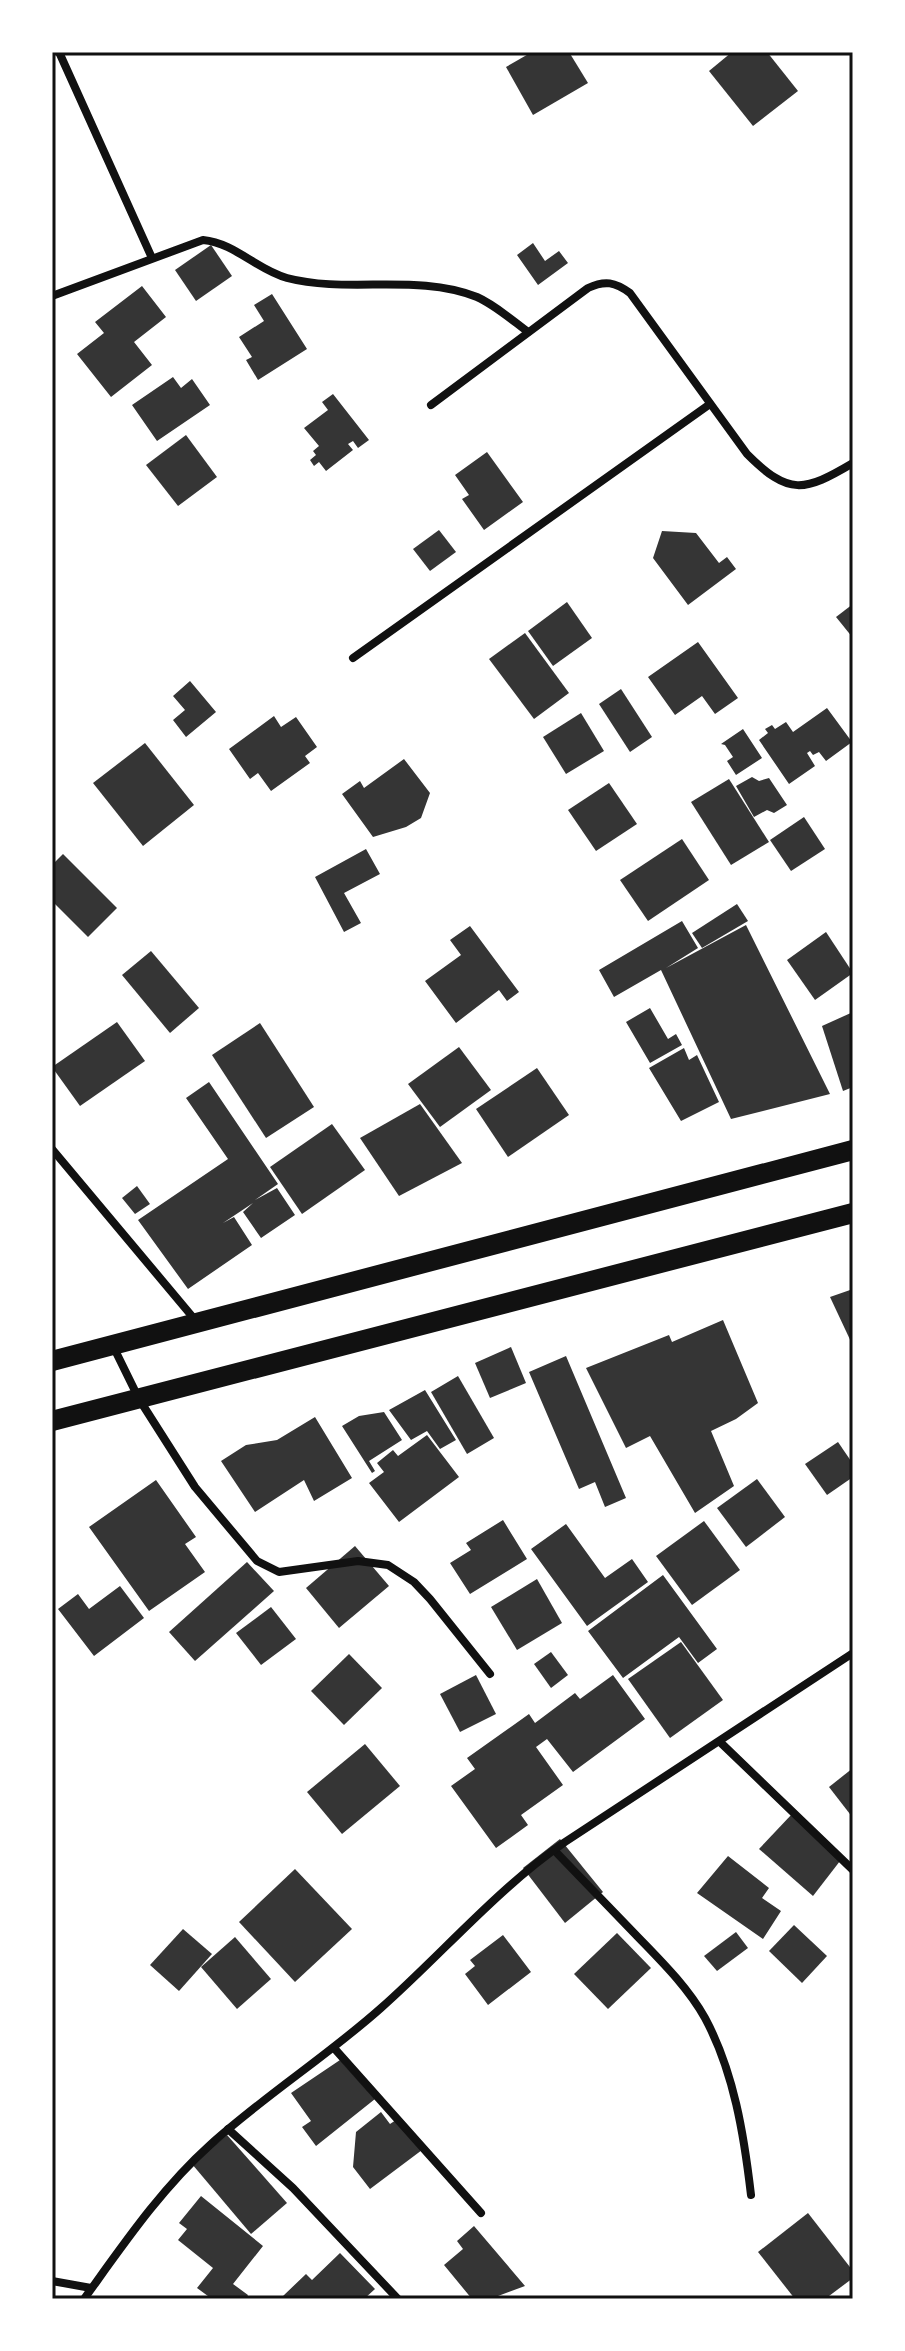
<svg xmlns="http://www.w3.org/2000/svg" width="905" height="2351" font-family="'PT Sans',sans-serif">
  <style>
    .building { fill: #353535 }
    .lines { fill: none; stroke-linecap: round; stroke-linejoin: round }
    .minor { stroke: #111; stroke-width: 8 }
    .trunk { stroke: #111; stroke-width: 20 }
    .neatline { fill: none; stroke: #111; stroke-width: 3 }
  </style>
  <rect width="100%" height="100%" fill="#fff"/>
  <g class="building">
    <path d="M532,52H569L588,83L533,115L506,67Z"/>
    <path d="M732,52H767L798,91L753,126L709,71Z"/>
    <path d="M533,243L545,261L559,251L568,263L538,285L517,255Z"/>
    <path d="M211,245L232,276L196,301L175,270Z"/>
    <path d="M142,286L166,317L134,342L152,365L111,397L77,354L104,333L95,322Z"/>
    <path d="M272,294L307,349L258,380L246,360L252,357L239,337L264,321L254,305Z"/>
    <path d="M173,377L181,388L192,379L210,405L157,441L132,405Z"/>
    <path d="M333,394L369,440L358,448L353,441L348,444L353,450L326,471L319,462L314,466L310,460L316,455L313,451L319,446L304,428L328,410L322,402Z"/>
    <path d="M186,435L217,477L178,506L146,465Z"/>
    <path d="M487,452L523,502L484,530L462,499L469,495L455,475Z"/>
    <path d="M439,530L456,552L430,571L413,549Z"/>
    <path d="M662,531L696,533L719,563L727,557L736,569L688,605L653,558Z"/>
    <path d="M567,602L592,638L553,666L528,631Z"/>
    <path d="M853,604V638L836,617Z"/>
    <path d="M525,633L569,693L534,719L489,659Z"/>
    <path d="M698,642L738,698L715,714L702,696L675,715L648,677Z"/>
    <path d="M190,681L216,712L186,737L173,720L185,710L173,696Z"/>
    <path d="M621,689L652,737L630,752L599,704Z"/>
    <path d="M827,708L852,742L826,761L819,752L813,755L810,751L807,753L815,766L789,784L759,740L768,733L765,729L772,725L775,729L786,722L793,732Z"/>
    <path d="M581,713L604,751L566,774L543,737Z"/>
    <path d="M274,716L281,727L296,717L317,747L305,756L310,763L271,791L258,773L250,779L229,749Z"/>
    <path d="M743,729L762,758L736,775L727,761L733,757L725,745L721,744Z"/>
    <path d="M145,743L194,805L143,846L93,783Z"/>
    <path d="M404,759L430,793L421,818L406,827L373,837L342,794L360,781L364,788Z"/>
    <path d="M752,777L759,781L769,778L787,805L774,813L767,810L754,817L736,786Z"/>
    <path d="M729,779L769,842L731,865L691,802Z"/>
    <path d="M609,783L637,824L596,851L568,810Z"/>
    <path d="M804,817L825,849L791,871L770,840Z"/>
    <path d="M682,839L709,880L648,921L620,880Z"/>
    <path d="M366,849L380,874L344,893L361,923L344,932L315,877Z"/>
    <path d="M63,854L117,908L88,937L52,901V865Z"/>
    <path d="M737,904L748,921L702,948L692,933Z"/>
    <path d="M682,921L698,948L666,968L746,925L830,1094L731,1119L661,970L614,997L599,970Z"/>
    <path d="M470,926L519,992L507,1001L499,990L456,1023L425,981L461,955L450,940Z"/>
    <path d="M826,932L853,973L815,1000L787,960Z"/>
    <path d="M151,951L199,1008L170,1033L122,975Z"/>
    <path d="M650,1008L668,1039L676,1034L682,1045L650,1063L626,1022Z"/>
    <path d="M853,1012V1087L843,1091L822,1026Z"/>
    <path d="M117,1022L145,1061L80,1106L52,1067Z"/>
    <path d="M260,1023L314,1107L266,1138L212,1055Z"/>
    <path d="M459,1047L491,1090L440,1127L408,1084Z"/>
    <path d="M684,1048L689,1060L697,1055L719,1102L681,1121L649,1068Z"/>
    <path d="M537,1068L569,1115L508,1157L476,1109Z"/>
    <path d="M209,1082L278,1184L255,1200L277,1188L295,1215L261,1238L243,1212L253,1203L223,1223L234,1217L252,1245L188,1289L138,1220L228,1159L186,1098Z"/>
    <path d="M420,1104L462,1163L399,1196L360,1138Z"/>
    <path d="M332,1124L365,1170L302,1214L270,1167Z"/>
    <path d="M137,1186L150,1204L135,1214L122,1198Z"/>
    <path d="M853,1289V1346L830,1297Z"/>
    <path d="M723,1320L758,1403L736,1419L711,1431L734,1486L695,1513L650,1436L626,1448L586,1368L669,1335L672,1342Z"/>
    <path d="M511,1347L526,1383L490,1398L475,1363Z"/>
    <path d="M566,1356L626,1498L605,1507L595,1482L579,1489L529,1372Z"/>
    <path d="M458,1376L494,1438L467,1454L431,1392Z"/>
    <path d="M425,1390L456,1440L440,1449L427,1431L411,1440L389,1410Z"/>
    <path d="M384,1412L402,1440L369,1461L375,1471L372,1473L342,1426L359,1416Z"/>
    <path d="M315,1417L352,1478L314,1501L304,1480L255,1512L221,1461L246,1445L277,1440Z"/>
    <path d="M427,1435L459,1477L399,1522L369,1483L384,1472L377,1463L393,1450L398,1456Z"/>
    <path d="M838,1442L853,1464V1477L827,1495L805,1464Z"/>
    <path d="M757,1479L785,1517L746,1547L717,1508Z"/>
    <path d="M156,1480L196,1537L185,1544L205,1572L149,1611L89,1527Z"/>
    <path d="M503,1520L527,1559L470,1594L450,1563L471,1550L466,1543Z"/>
    <path d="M704,1521L740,1570L692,1605L656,1556Z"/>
    <path d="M566,1524L605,1578L632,1559L648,1582L587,1626L531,1549Z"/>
    <path d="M355,1546L389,1586L339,1628L306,1588Z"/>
    <path d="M247,1562L274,1591L195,1661L169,1632Z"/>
    <path d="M663,1575L717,1649L698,1663L679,1637L623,1678L588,1631Z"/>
    <path d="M537,1579L562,1623L517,1650L491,1607Z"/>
    <path d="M120,1586L144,1618L94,1656L58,1609L78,1594L89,1609Z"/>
    <path d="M271,1607L296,1639L261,1665L236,1633Z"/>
    <path d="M681,1642L723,1700L670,1738L628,1679Z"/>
    <path d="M551,1652L568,1675L551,1688L534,1664Z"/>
    <path d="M349,1654L382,1688L344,1725L311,1691Z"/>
    <path d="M476,1675L496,1714L460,1732L440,1694Z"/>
    <path d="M613,1675L645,1719L573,1772L547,1739L536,1747L563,1785L521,1815L528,1825L496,1848L451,1786L475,1769L467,1758L529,1714L535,1723L575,1693L580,1699Z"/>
    <path d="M365,1744L400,1786L342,1834L307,1792Z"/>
    <path d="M853,1768V1818L829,1787Z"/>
    <path d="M792,1814L840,1861L813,1896L759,1849Z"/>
    <path d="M560,1839L603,1892L565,1923L523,1868Z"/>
    <path d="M728,1856L769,1888L762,1898L781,1911L763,1939L697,1893Z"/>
    <path d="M295,1869L352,1929L295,1982L239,1922Z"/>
    <path d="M794,1925L827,1956L802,1983L769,1951Z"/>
    <path d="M183,1929L212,1954L179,1991L150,1965Z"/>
    <path d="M736,1932L748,1948L717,1971L704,1956Z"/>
    <path d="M617,1933L651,1968L608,2009L574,1974Z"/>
    <path d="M503,1935L531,1972L488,2005L465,1974L475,1966L470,1960Z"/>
    <path d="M235,1937L271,1979L237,2009L201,1967Z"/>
    <path d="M340,2060L375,2099L316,2146L302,2127L311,2121L291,2093Z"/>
    <path d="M381,2112L390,2124L396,2120L422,2150L370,2189L353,2167L356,2132Z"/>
    <path d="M227,2135L287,2203L251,2234L192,2164Z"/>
    <path d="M201,2196L263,2246L233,2284L248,2295L246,2299H212L197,2288L213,2268L178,2240L187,2229L179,2223Z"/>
    <path d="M808,2213L853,2271V2278L825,2299H795L758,2252Z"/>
    <path d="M474,2226L525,2286L490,2299H472L444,2265L463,2249L457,2241Z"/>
    <path d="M340,2253L375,2289L364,2299H286L283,2296L306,2274L312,2280Z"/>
  </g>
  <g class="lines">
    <g class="minor">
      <path d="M59,52L152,258"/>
      <path d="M52,296L203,240C235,243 257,270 287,278C348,294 417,273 477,297C495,305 512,320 528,332"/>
      <path d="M431,405L588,288C605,280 615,282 630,293L747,454C789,496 804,492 853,463"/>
      <path d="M353,658L710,404"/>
      <path d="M52,1149L196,1321"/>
      <path d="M113,1346L139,1399L195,1487L257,1561L279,1572L358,1561L388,1565L414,1582L430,1599L490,1674"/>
      <path d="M720,1742L853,1870"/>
      <path d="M554,1850C581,1878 608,1906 635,1934C660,1960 687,1986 705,2018C734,2072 744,2135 751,2195"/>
      <path d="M334,2048L481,2213"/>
      <path d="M228,2129L293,2188L398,2299"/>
      <path d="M52,2281L91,2288"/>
      <path d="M84,2299C123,2245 161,2189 210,2145C264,2096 326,2057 381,2008C442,1954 497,1889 565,1842L853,1653"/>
    </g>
    <g class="trunk">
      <path d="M52,1361L853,1150"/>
      <path d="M52,1421L853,1213"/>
    </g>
  </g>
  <rect width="905" height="2351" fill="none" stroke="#ffffff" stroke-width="108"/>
  <rect x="54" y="54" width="797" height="2243" class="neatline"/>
</svg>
